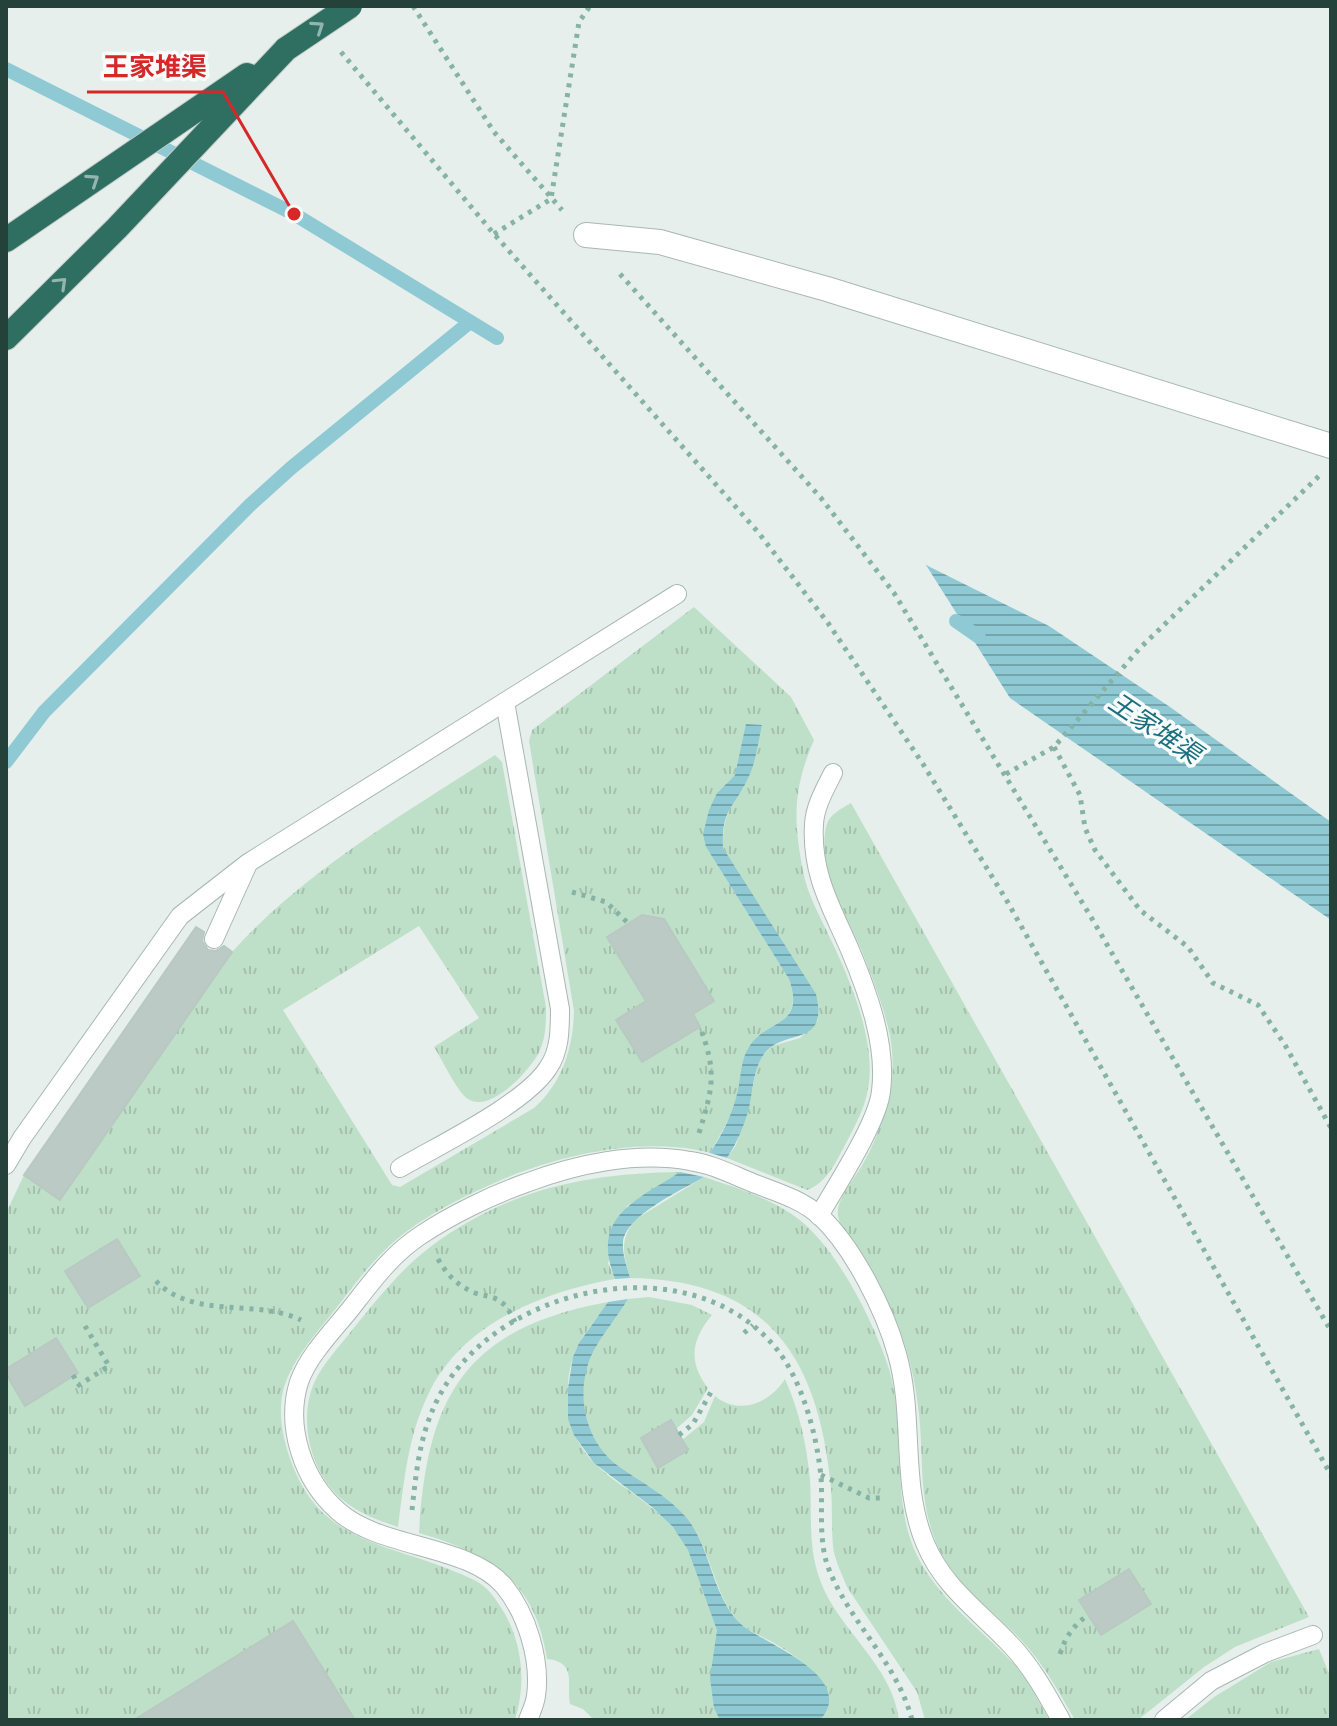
<svg xmlns="http://www.w3.org/2000/svg" width="1337" height="1726" font-family="'IBM Plex Sans','Noto Sans SC',sans-serif">
  <style>
    .grass { fill: url(#grass-tufts) }
    .water { fill: url(#water-rules) }
    .lines { fill: none; stroke-linecap: round; stroke-linejoin: round }
    .stream { stroke: #8ec9d4; stroke-width: 14 }
    .building { fill: #bbcac4; stroke: #b8c9c2; stroke-width: 2 }
    .service-casing { stroke: #a8b8b2; stroke-width: 20 }
    .pedestrian-casing { stroke: #a8b8b2; stroke-width: 26 }
    .motorway-casing { stroke: #c2cac8; stroke-width: 26 }
    .path { stroke: #86b3a5; stroke-width: 5; stroke-dasharray: 4 6; stroke-linecap: butt }
    .service { stroke: #fff; stroke-width: 18 }
    .pedestrian { stroke: #fff; stroke-width: 24 }
    .motorway { stroke: #2f6f62; stroke-width: 24 }
    .motorway-bridge-casing { stroke: #c2cac8; stroke-width: 26; stroke-linecap: butt }
    .motorway-bridge { stroke: #2f6f62; stroke-width: 24 }
    .oneway { stroke: #93b5ae }
    .labels { text-anchor: middle; stroke-width: 7; stroke-linejoin: round; paint-order: stroke }
    .water-label { font-size: 26px; font-style: italic; fill: #1c6f80; stroke: #f7fbf9 }
    .leader { fill: none; stroke: #d62828; stroke-width: 3 }
    .callout-dot { fill: #d62828; stroke: #f7fbf9; stroke-width: 3 }
    .callout-label { font-size: 26px; text-anchor: middle; font-weight: bold; fill: #d62828; stroke: #f7fbf9; stroke-width: 7; stroke-linejoin: round; paint-order: stroke }
  </style>
  <defs>
    <pattern id="grass-tufts" width="24" height="20" patternUnits="userSpaceOnUse" patternTransform="scale(2)"><rect width="24" height="20" fill="#bfe0c8"/><path d="M3 7l-1-3M5 7V3M7 7l1-3M15 17l-1-3M17 17v-4M19 17l1-3" fill="none" stroke="#a4c1ad"/></pattern>
    <pattern id="water-rules" width="6" height="5" patternUnits="userSpaceOnUse" patternTransform="scale(2)"><rect width="6" height="5" fill="#8ec9d4"/><path d="M0 2.5h6" fill="none" stroke="#74a5ad"/></pattern>
  </defs>
  <rect width="100%" height="100%" fill="#e6efeb"/>
  <g class="grass">
    <path d="M694,607L791,697L814,740C793,789 793,819 803,871C807,894 820,916 830,938C850,979 877,1043 868,1089C865,1108 854,1128 845,1145C836,1162 826,1184 807,1190L727,1158L736,1145L748,1110L757,1066L763,1055L772,1046L800,1038L818,1020L723,848C722,823 728,806 744,787L739,762L735,775L717,793L706,847L789,979C801,1013 785,1021 758,1036L731,1115L710,1153C644,1135 553,1156 492,1184C454,1201 413,1222 384,1251C364,1270 347,1295 330,1316C312,1338 293,1360 284,1387C277,1412 283,1440 292,1464C300,1484 311,1504 329,1518C363,1546 411,1553 451,1570C463,1575 478,1580 488,1590C520,1626 529,1675 515,1720H355L292,1621L134,1720H6V1213L24,1175L61,1200L232,952C306,870 404,814 495,755L502,762L546,1007C546,1021 546,1037 540,1050C532,1069 490,1114 468,1099C457,1092 442,1059 434,1047L479,1018L419,926L283,1010L392,1185L400,1187L534,1108C562,1083 573,1049 574,1011L529,741L532,730Z"/>
    <path d="M851,803L1309,1617L1235,1647L1204,1667L1138,1720H1075C1061,1696 1047,1670 1029,1649C1000,1614 956,1588 937,1545C918,1498 924,1462 919,1414C911,1336 884,1289 841,1226C839,1220 837,1215 838,1208C842,1191 857,1176 865,1160C872,1148 877,1134 882,1121C893,1094 895,1064 890,1036C884,1007 872,977 861,949C845,911 817,871 826,827C829,814 841,809 851,803Z"/>
    <path d="M680,1172L627,1206L608,1263L615,1279C542,1292 461,1324 428,1395C408,1436 404,1482 398,1527C380,1521 363,1515 348,1504C312,1479 297,1423 314,1383C323,1363 340,1346 353,1329C395,1277 419,1248 479,1216C543,1182 609,1173 680,1172Z"/>
    <path d="M704,1177C734,1187 767,1197 793,1215C834,1243 871,1316 887,1363C894,1382 897,1408 898,1429C901,1470 898,1510 914,1549C935,1597 978,1626 1013,1663C1028,1680 1038,1700 1049,1720H925L917,1692L847,1587C842,1574 835,1561 833,1547C831,1524 833,1501 830,1479C816,1352 764,1280 630,1278C623,1255 619,1239 636,1219Z"/>
    <path d="M649,1297L692,1305L712,1315C691,1340 688,1362 708,1388L692,1415L676,1429L670,1421L641,1438L658,1468L687,1451L682,1440L704,1422L715,1396C739,1416 770,1403 785,1379C799,1410 807,1446 810,1480C812,1512 808,1546 819,1577C836,1629 892,1663 899,1720H820L823,1718L812,1670C801,1661 790,1652 777,1645C764,1636 747,1632 736,1619C712,1589 711,1546 685,1516C666,1494 639,1482 617,1465C583,1439 573,1387 594,1349C604,1332 618,1316 628,1299Z"/>
    <path d="M608,1302C599,1316 588,1328 580,1342C571,1358 567,1378 568,1395C569,1443 589,1463 627,1489C651,1507 678,1525 690,1554C697,1571 715,1614 717,1629C720,1662 705,1686 720,1720H594L583,1709L570,1704C566,1685 578,1662 547,1659C535,1580 490,1554 419,1533C427,1395 466,1328 608,1302Z"/>
    <path d="M1319,1649L1331,1678V1720H1185L1214,1697L1271,1662Z"/>
  </g>
  <g class="water">
    <path d="M926,565L1049,626L1170,707L1331,822V920L1010,698Z"/>
    <path d="M746,724L762,725C758,742 756,761 749,776C735,808 721,807 723,848L816,994C829,1049 784,1027 764,1054C753,1069 753,1091 749,1108C744,1126 737,1143 727,1158L710,1153C723,1133 733,1113 738,1090C741,1076 741,1059 749,1047C767,1018 806,1028 789,979L706,847L703,834L709,810L717,793L735,775Z"/>
    <path d="M680,1172L704,1177C682,1190 626,1215 623,1242C622,1254 627,1267 630,1278L615,1279C590,1217 635,1201 680,1172Z"/>
    <path d="M628,1299C618,1316 604,1332 594,1350C574,1388 583,1439 617,1465C640,1482 667,1495 686,1517C712,1548 711,1597 742,1625C763,1643 859,1677 820,1720L777,1718L773,1720H720L714,1708L710,1678L717,1630L688,1550L673,1527L652,1507L594,1463L574,1435L568,1419V1388L573,1357L579,1343L608,1302Z"/>
  </g>
  <g class="lines">
    <g class="stream">
      <path d="M6,69L294,214L497,338"/>
      <path d="M956,621L979,637"/>
      <path d="M6,762L44,712L250,505L291,468L470,322"/>
    </g>
  </g>
  <g class="building">
    <path d="M642,915L664,919L714,1001L693,1014L700,1027L642,1062L616,1020L646,1001L607,937Z"/>
    <path d="M196,927L204,932L202,941L208,950L216,951L224,946L232,952L60,1200L24,1175Z"/>
    <path d="M117,1239L140,1276L88,1308L65,1271Z"/>
    <path d="M56,1338L78,1373L25,1406L6,1374V1369Z"/>
    <path d="M671,1420L688,1450L658,1468L641,1438Z"/>
    <path d="M1129,1569L1151,1604L1101,1635L1079,1600Z"/>
    <path d="M293,1621L355,1720H134Z"/>
  </g>
  <g class="lines">
    <g class="service-casing">
      <g id="service">
        <path d="M214,939L247,866"/>
        <path d="M6,1165L22,1138L180,916L248,863L677,594"/>
        <path d="M400,1168C439,1145 525,1104 548,1068C560,1051 560,1029 560,1009L505,702"/>
        <path d="M819,1216C836,1186 878,1122 881,1091C887,1045 868,993 850,950C831,906 811,874 814,824C815,806 825,789 833,773"/>
        <path d="M528,1720C531,1712 535,1704 536,1696C541,1660 527,1614 504,1586C468,1544 380,1549 338,1511C303,1480 285,1427 299,1382C309,1354 334,1330 352,1307C373,1280 392,1254 421,1235C451,1215 492,1195 526,1183C576,1164 637,1151 690,1161C712,1164 733,1175 753,1183C776,1192 801,1199 820,1216C853,1247 885,1310 897,1354C915,1416 900,1483 925,1543C943,1587 979,1611 1010,1644C1032,1667 1046,1693 1061,1720"/>
        <path d="M1164,1720L1211,1681L1265,1653L1313,1635"/>
      </g>
    </g>
    <g class="pedestrian-casing">
      <path id="pedestrian" d="M586,235L660,242L827,289L1331,446"/>
    </g>
    <g class="motorway-casing">
      <g id="motorway">
        <path d="M6,240L247,75"/>
        <path d="M6,338L117,228L286,49"/>
      </g>
    </g>
    <g class="path">
      <path d="M413,6L494,132L562,210"/>
      <path d="M341,52L494,234L758,532L828,623L923,764L1007,901L1331,1475"/>
      <path d="M494,234L551,199L579,22L590,6"/>
      <path d="M620,274L821,498L894,593L1091,917L1331,1331"/>
      <path d="M1054,747L1080,795L1085,828L1095,850L1140,910L1188,947L1213,983L1258,1005L1285,1045L1331,1128"/>
      <path d="M1006,774L1054,747L1140,648L1319,476"/>
      <path d="M572,892L606,902L629,924"/>
      <path d="M699,1133C713,1088 717,1072 700,1027"/>
      <path d="M438,1259C447,1275 458,1286 475,1293C484,1296 493,1296 500,1301C507,1306 511,1314 515,1322"/>
      <path d="M156,1281C193,1320 255,1298 301,1320"/>
      <path d="M744,1333L753,1325"/>
      <path d="M73,1375L79,1385L109,1366L85,1326"/>
      <path d="M6,1376L7,1375"/>
      <path d="M679,1435L693,1424L711,1392"/>
      <path d="M821,1475L869,1498H882"/>
      <path d="M412,1510C417,1464 421,1423 447,1383C513,1282 692,1248 775,1347C802,1379 817,1435 821,1477C823,1505 818,1539 828,1567C849,1622 897,1662 912,1720"/>
      <path d="M1060,1654C1066,1636 1073,1626 1088,1615"/>
    </g>
    <use href="#service" class="service"/>
    <use href="#pedestrian" class="pedestrian"/>
    <use href="#motorway" class="motorway"/>
    <g class="motorway-bridge-casing">
      <path id="motorway-bridge" d="M286,49L350,6"/>
    </g>
    <use href="#motorway-bridge" class="motorway-bridge"/>
  </g>
  <defs><path id="oneway-chevron" d="M-2-3.5L2.5 0L-2 3.5" fill="none" stroke-width="1.6" stroke-linecap="round" stroke-linejoin="round" transform="scale(2)"/></defs>
  <g class="oneway">
    <use href="#oneway-chevron" transform="translate(318 27) rotate(-34)"/>
    <use href="#oneway-chevron" transform="translate(93 180) rotate(-34)"/>
    <use href="#oneway-chevron" transform="translate(61 283) rotate(-44)"/>
  </g>
  <g class="labels">
    <g class="water-label">
      <text transform="translate(1155 728) rotate(34)" y="9">王家堆渠</text>
    </g>
  </g>
  <path class="leader" d="M294 214L223 92H87"/>
  <circle class="callout-dot" cx="294" cy="214" r="8"/>
  <g class="callout-label">
    <text x="155" y="76">王家堆渠</text>
  </g>
  <rect width="1337" height="1726" fill="none" stroke="#24423a" stroke-width="16"/>
</svg>
